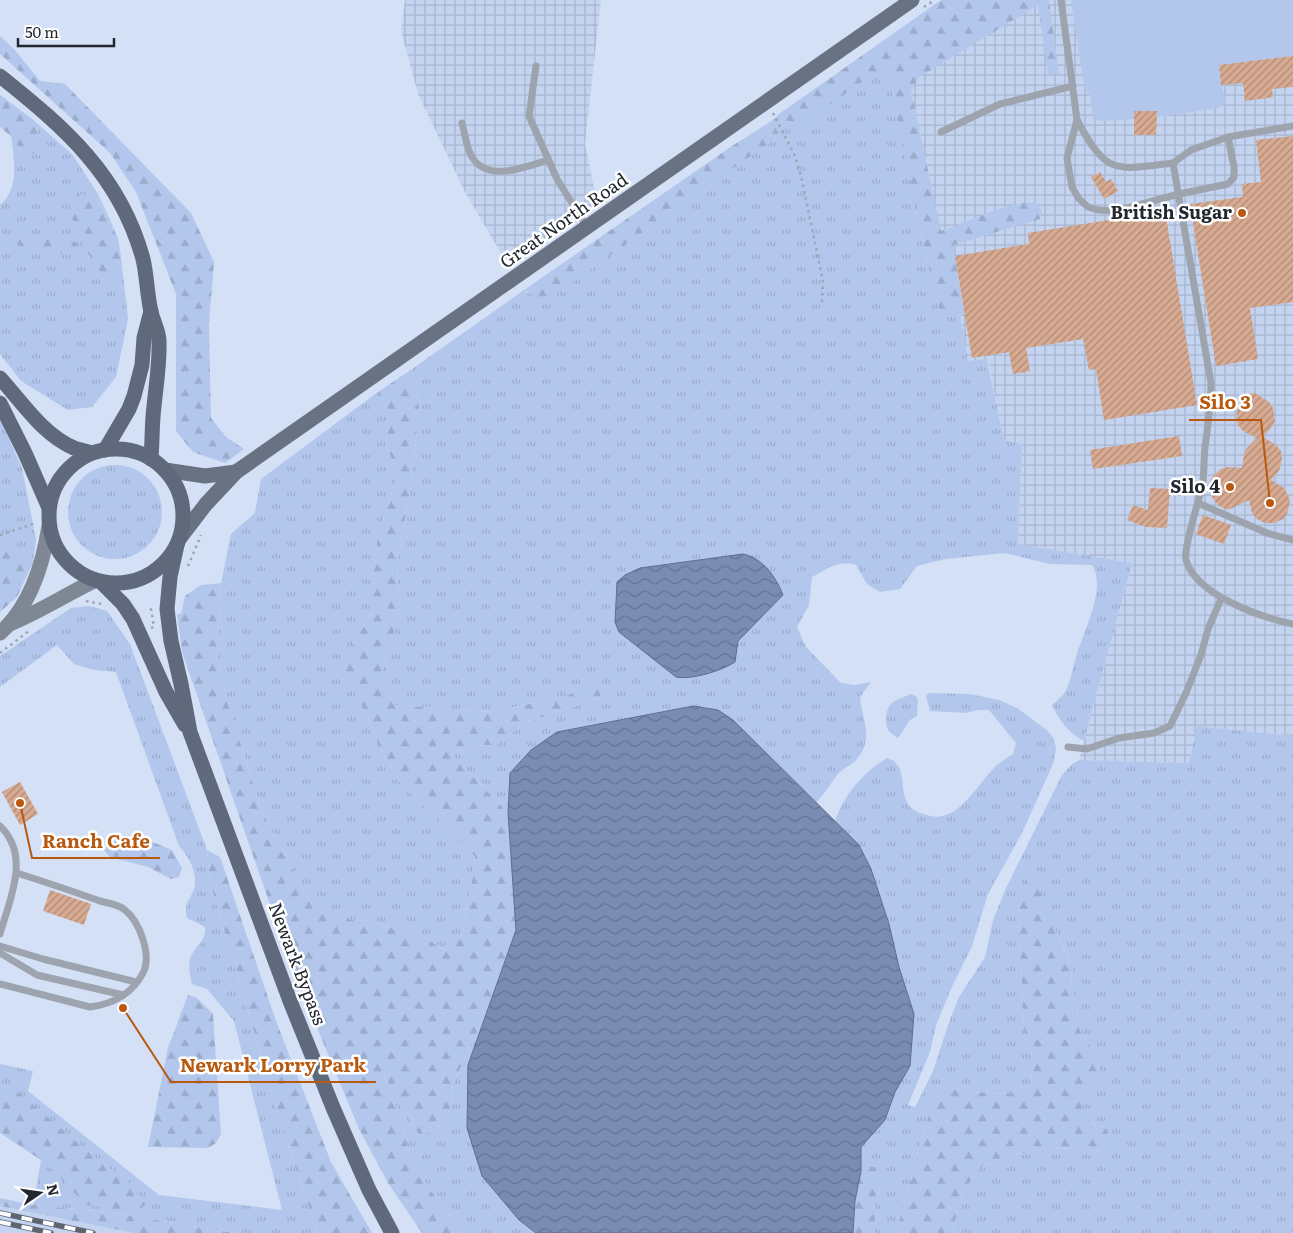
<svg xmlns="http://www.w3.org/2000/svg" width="1293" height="1233" font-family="Literata,serif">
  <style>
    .built { fill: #c3d3f0 }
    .industrial { fill: url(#industrial-grid) }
    .grass { fill: url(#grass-tufts) }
    .forest { fill: url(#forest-firs) }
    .park { fill: #b3c7ed }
    .water { fill: url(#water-waves); stroke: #5f6e8c }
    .building { fill: url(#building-hatch) }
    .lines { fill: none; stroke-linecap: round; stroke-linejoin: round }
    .path { stroke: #9ba6b7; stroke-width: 2.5; stroke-dasharray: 2.5 4; stroke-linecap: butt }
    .service { stroke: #9ea4ad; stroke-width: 7 }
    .secondary { stroke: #7f8795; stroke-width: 15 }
    .primary { stroke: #697283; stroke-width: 15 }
    .trunk { stroke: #5f697b; stroke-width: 15 }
    .rail-casing { stroke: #5d6571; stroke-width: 5.5 }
    .rail { stroke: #fff; stroke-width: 4; stroke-dasharray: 11; stroke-linecap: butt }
    .poi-dot { fill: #b8590f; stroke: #fff; stroke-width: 2 }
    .labels { text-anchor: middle; stroke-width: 5; stroke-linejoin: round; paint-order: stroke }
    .poi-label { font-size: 18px; font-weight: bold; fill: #22272f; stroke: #fff; text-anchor: end }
    .street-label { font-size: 18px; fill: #22272f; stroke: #fff }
    .leader { fill: none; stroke: #b8590f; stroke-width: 2 }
    .callout-dot { fill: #b8590f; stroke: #fff; stroke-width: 2 }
    .callout-label { font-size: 19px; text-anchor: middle; font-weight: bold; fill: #b8590f; stroke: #fff; stroke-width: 5; stroke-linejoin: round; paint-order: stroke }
  </style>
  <defs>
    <pattern id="industrial-grid" width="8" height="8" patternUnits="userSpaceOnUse" patternTransform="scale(1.25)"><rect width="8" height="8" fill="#c3d3f0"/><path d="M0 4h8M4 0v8" fill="none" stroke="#a7b5ce"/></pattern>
    <pattern id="grass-tufts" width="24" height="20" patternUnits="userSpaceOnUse" patternTransform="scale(1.25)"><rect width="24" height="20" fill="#b3c7ed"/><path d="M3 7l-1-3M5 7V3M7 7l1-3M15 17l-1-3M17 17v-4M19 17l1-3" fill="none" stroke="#9aabcc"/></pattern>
    <pattern id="forest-firs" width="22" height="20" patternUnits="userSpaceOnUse" patternTransform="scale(1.25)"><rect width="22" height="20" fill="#b3c7ed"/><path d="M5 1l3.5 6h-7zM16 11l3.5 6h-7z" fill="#9aabcc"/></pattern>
    <pattern id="water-waves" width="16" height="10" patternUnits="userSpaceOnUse" patternTransform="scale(1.25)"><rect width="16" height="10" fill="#798db4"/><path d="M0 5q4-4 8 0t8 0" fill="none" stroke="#637393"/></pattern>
    <pattern id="building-hatch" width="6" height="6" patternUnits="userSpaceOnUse" patternTransform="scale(1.25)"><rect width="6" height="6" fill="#d7aa91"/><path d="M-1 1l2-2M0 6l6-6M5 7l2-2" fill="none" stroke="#ae8a77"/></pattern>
  </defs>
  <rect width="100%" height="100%" fill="#d3e0f6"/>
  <path class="built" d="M0,1206L75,1221L134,1233H6L0,1232Z"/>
  <g class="industrial">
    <path d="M405,0H601L585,144L598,207L508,265L465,192L418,94L401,31Z"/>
    <path d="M981,0H1293V736L1197,726L1189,763L1079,760L1132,563L1018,544L1022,444L1004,440L988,360L968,362L960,315L923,244L886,64Z"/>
  </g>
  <g class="grass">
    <path d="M886,64L923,244L940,314L947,317L960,315L968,361L987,359L1004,440L1022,444L1018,544L1132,563L1084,741C1068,733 1060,721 1052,705C1058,700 1064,695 1067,688C1072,677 1073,665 1077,654C1084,630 1107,587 1092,565L1050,564L1005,553L946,559L917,566L900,589L880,592L867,584L856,565C837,560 828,569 812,577L809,605L797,627L806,647L841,683L854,685L871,682L860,697C862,720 875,739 856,760C852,765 845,767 840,772C831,781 826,794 815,803L733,720L692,706L557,732L510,773L508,813L451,754L463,746L495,745L525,723L601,697L598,686L559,698L489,712L395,705L379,683L390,641L400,617L397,565L412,479L419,407L412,369L524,290L527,293L778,137L773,120L779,114L787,121Z"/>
    <path d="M31,118L72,154L98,194L118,237L98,200L114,271L121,257L128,319L116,377L92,407L68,410L21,381L0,354V205C20,189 14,158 11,136L25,156L39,134Z"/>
    <path d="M378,392L389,415L386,445L398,474L378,535L373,572V611L355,639L363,708L378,744L399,781L416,799L446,825L475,857L471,888L461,935L447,951L426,938L371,922L332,917L314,909L262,812L226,697L217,657L221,583L231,534L255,513L261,479Z"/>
    <path d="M0,418L22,468L36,540L33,562L0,539Z"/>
    <circle cx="115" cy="512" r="47"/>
    <path d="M89,606L107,611L130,644L207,850L210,882L284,1134L318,1233H234L108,1212L33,1205L41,1160L0,1133V1064L33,1071L28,1091L159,1195L282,1210L234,1021L207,989L192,984C190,976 188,968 190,959C194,946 206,944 205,927L187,918C182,900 195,897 195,883C196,869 188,856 179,846L116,672L94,670L74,664L57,645L0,687V656L71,608Z"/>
    <path d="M929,693L970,694L999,700L1017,708L1048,731L1054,739L1056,749L1053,764L1022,833L988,894L972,946L950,991L936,1026L930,1052L908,1105L915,1107L933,1071L948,1025L959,997L985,957L993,920L1007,886L1062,775L1072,764L1079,760L1189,763L1197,726L1293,736V1233H952L962,1193L982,1166L1019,1154L1048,1148L1084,1149L1101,1152L1107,1129L1091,1123L1080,1107L1086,1089L1100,1075L1097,1055L1080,1031L1072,985L1071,964L1027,871L1019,912L1024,1030L1034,1064L1030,1084L1007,1094L970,1092L938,1085L922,1137L896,1233H875V1197L882,1189V1167H861V1147L885,1120L895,1092L910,1066L899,967L889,924L871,869L859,845L835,822C842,796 865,771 887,758C910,765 897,791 910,807C914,811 922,814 927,815C956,825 975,788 992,770C998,763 1006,758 1013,754L1016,743L989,710H978L966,713L930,711L926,696Z"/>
    <path d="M911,694L916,696L918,700L917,716L910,720L898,738C895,736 893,735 891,733C883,727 885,709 892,703C897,699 905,697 911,694Z"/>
    <path d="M491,1001L468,1065L519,1220L536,1233H463L443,1208L412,1163L400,1117L380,1066L419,1135L432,1131L443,1125L451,1107L453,1084Z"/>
  </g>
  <g class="forest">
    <path d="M941,0H1049L1059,74H1048L1038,5L918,78L911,91L941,231C964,224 1016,197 1038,204L1042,213L1040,219L953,245L964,314L947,317L940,314L923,244L886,65L804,123L787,121L779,114Z"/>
    <path d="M0,36L15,50L40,81L65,84L191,213L214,262L209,323L211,418L226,437L244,449L225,463L193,452L176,431V294L136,192L110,153L0,54Z"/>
    <path d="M0,95L31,118L39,134L37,152L25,156L11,136L0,127Z"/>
    <path d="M773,120L779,136L544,302L524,290L732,146Z"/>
    <path d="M80,194L98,200L118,238L121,257L114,271L103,275C87,253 69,228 70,199Z"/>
    <path d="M19,235L66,238L76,242L79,250L69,255L22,247L16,241Z"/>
    <path d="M412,369L419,407L412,479L397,565L400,617L390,641L379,683L395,705L489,712L559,698L598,685L601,697L525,723L495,745L463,746L451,754L508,813L516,930L491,1001L453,1084L451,1107L443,1125L432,1131L419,1135L382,1071L400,1117L412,1163L443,1208L463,1233H422L388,1183L359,1129L301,989L274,916L182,652L177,614H181L185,596L201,585L221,583L217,657L226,697L262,812L314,909L332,917L371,922L426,938L446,951L461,935L471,888L475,857L446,825L416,799L399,781L378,744L363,708L343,668L355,639L373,611V572L378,535L398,474L386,445L389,415L378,392Z"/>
    <path d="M0,539L33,562L17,597L0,612Z"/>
    <path d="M125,835L140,837L172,850L182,868L179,877L171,879L148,867L110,857L104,850L112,842Z"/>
    <path d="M207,850L220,857L276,1021L331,1162L372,1233H318L284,1134L210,882Z"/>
    <path d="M1027,870L1046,903L1061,944L1071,964L1072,985L1080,1031L1097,1055L1100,1075L1086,1089L1081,1107L1091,1123L1107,1129L1110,1142L1101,1152L1084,1149L1048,1148L1019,1154L982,1166L962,1193L952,1233H896L922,1137L938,1085L970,1092L1007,1094L1030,1084L1034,1064L1024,1030L1019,912Z"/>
    <path d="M188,995L196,997L213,1014L221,1134L216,1143L208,1148L148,1147L168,1048Z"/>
    <path d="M0,1083L17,1091L99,1161L126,1179L146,1204L136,1213L86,1205L49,1166L0,1131Z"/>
    <path d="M861,1167H883L882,1189L875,1197V1233H853L855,1201Z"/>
    <path d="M0,1198L33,1205L108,1212L234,1233H134L0,1206Z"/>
  </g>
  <path class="park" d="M1071,0H1293V56L1219,65L1221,85L1226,100L1218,108L1158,117L1157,111H1134V119L1104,121L1093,119L1090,94L1085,91Z"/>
  <g class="water">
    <path d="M743,554C763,558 776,577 783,595L738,641L735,662C721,671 692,680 676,677L619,632L615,622L617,582L625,575L640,568Z"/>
    <path d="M693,706L718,710L733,720L859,845L871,869L889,924L899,967L914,1014L910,1066L895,1092L885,1120L861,1147V1171L855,1201L853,1233H536L519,1220L482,1176L467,1128L468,1065L516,930L508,813L510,773L531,750L557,732Z"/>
  </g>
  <g class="building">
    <path d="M1293,56V87L1272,89L1273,97L1245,101L1243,83L1221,85L1219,65Z"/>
    <path d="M1134,111H1157L1156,135H1134Z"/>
    <path d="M1293,136V302L1250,308L1258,359L1216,366L1190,204L1243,197L1242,184L1261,182L1256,140Z"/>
    <path d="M1100,172L1106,182L1111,179L1118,191L1104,199L1091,177Z"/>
    <path d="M1165,211L1197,405L1104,420L1096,369L1089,370L1083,339L1026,348L1030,371L1013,374L1009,352L972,358L955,256L1029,244L1028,233Z"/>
    <path d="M1255,393L1269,402L1273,408L1275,420L1272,427L1263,437L1276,445L1281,451L1282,458L1279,471L1271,480L1284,488L1288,495L1290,501L1287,514L1283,519L1274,523H1265L1257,519L1252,513L1249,500L1228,510L1219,506L1212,497L1209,488L1210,481L1214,475L1221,469L1228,467L1242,468L1244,454L1247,448L1257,438L1243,431L1238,425L1236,417L1237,410L1240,404L1249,397V394Z"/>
    <path d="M1179,436L1182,456L1093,469L1090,450Z"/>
    <path d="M1150,488L1170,489L1167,528L1146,527L1127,520L1133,505L1148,510Z"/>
    <path d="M1203,515L1231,525L1224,544L1196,534Z"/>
    <path d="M20,782L38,814L20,825L2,792Z"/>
    <path d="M50,890L91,904L84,925L43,911Z"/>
  </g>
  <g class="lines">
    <g class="path">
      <path d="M924,7L935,0"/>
      <path d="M773,113L795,156L801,176L823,281L822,303"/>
      <path d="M0,535L36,523"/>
      <path d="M188,566L201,535"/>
      <path d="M86,601L102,604"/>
      <path d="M151,628L154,627L151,609H155"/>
      <path d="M0,653L29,631"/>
    </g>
    <g class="service">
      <path d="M1061,0L1077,120L1067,158L1072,187L1079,199L1088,207L1098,210L1116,211L1179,194L1228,184L1234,177V167L1228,137L1293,126"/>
      <path d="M536,66L529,116L557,179L587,227"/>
      <path d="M1077,120C1107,176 1115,170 1173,163"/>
      <path d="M462,123C465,133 466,148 472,157C488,183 525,167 548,160"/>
      <path d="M941,132L1000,104L1073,86"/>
      <path d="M1228,137L1191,150L1173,163L1211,383C1211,406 1208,424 1205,447C1204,459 1204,470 1203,482C1200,498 1183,548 1186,560C1196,595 1260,617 1293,624"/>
      <path d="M1198,503L1267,533L1293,540"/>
      <path d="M1068,747L1087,749L1119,738L1154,733L1170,726L1186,693L1201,655L1208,629L1221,599"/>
      <path d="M0,826C31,856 10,898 0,934"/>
      <path d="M0,946L43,959L136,982"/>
      <path d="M0,953L37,975L123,995"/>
      <path d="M0,984L90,1007C113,1004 132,994 143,973C152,956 140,922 125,910C120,905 108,903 100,901C72,891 45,882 17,873"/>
    </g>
    <g class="secondary">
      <path d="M12,623C41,611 67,594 96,580"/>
      <path d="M0,633C30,607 43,564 49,526"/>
    </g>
    <g class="primary">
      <path d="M165,470L205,476L236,472"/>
      <path d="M180,538L206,504L236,472L912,0"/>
    </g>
    <g class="trunk">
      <path d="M0,76C65,128 120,175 143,259C147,276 147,294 151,312C153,321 159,331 159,341C160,366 155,391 153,417C152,431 152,445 151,459"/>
      <path d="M0,378C22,402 43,435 74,448C80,450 86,451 92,453"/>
      <path d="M0,403L25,453L49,508"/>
      <circle cx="116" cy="516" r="67"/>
      <path d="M105,450L129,409L134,396L142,365L144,338L151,311"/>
      <path d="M177,545L170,577L167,609L171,641L181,684L190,732L290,1001L334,1110L369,1190L392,1233"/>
      <path d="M101,582L123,604L133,619L166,692L185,725"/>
    </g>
    <g class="rail-casing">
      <g id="rail">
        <path d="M0,1213L93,1233"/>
        <path d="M0,1222L51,1233"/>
      </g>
    </g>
    <use href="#rail" class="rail"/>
  </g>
  <g class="poi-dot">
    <circle cx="1242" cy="213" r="5"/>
    <circle cx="1230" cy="487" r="5"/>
  </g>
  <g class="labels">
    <g class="poi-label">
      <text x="1232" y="219">British Sugar</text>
      <text x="1220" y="493">Silo 4</text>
    </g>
    <g class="street-label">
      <text transform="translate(564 221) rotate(-35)" y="6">Great North Road</text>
      <text transform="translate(297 964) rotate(69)" y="6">Newark Bypass</text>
    </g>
  </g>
  <path class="leader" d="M1270 503L1261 420H1189M20 803L32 858H160M123 1008L171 1082H376"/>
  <g class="callout-dot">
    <circle cx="1270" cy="503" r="5"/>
    <circle cx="20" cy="803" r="5"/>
    <circle cx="123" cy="1008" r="5"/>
  </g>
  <g class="callout-label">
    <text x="1225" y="409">Silo 3</text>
    <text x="96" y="848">Ranch Cafe</text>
    <text x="273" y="1072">Newark Lorry Park</text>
  </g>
  <g transform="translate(40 1193) rotate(77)" stroke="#ffffff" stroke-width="4" paint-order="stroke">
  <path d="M0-4L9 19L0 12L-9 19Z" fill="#22272f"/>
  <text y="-8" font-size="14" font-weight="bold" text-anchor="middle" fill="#22272f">N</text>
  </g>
  <path d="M18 38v8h96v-8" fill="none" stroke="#22272f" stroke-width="2.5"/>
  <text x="25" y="38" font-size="15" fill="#22272f" stroke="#ffffff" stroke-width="4" paint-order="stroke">50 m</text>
</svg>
